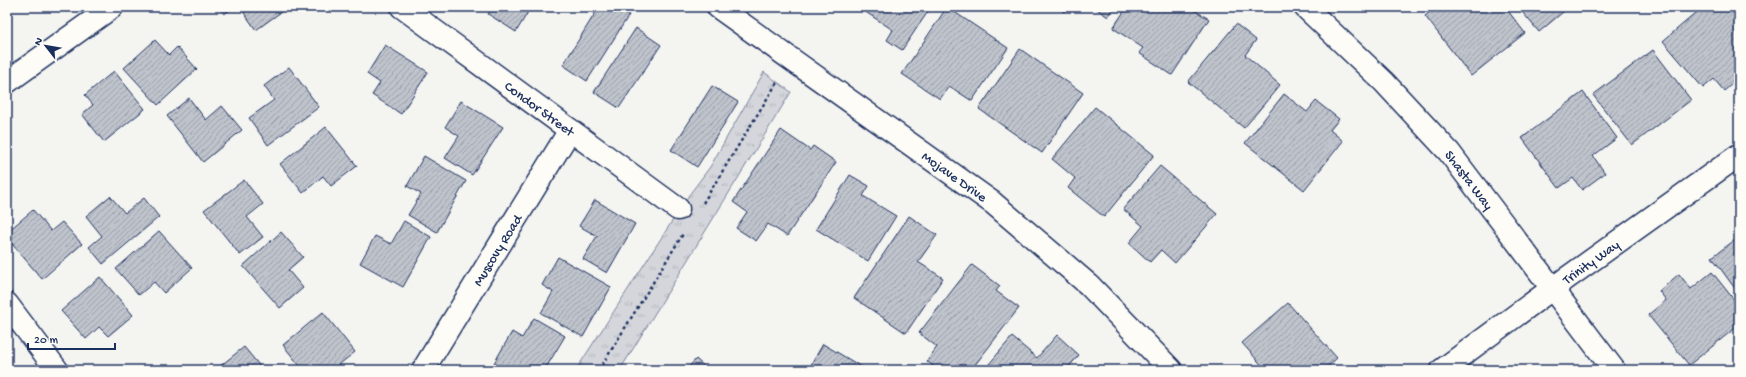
<svg xmlns="http://www.w3.org/2000/svg" width="1746" height="377" font-family="'Gochi Hand',sans-serif">
  <style>
    .grass { fill: url(#grass-tufts); stroke: #78829c }
    .building { fill: url(#building-hatch); stroke: #1b2f5e }
    .lines { fill: none; stroke-linecap: round; stroke-linejoin: round }
    .street-casing { stroke: #1b2f5e; stroke-width: 25 }
    .path { stroke: #1b2f5e; stroke-width: 2.5; stroke-dasharray: 3 3; stroke-linecap: butt }
    .street { stroke: #fdfcf7; stroke-width: 22 }
    .labels { text-anchor: middle; stroke-width: 3; stroke-linejoin: round; paint-order: stroke }
    .street-label { font-size: 14px; fill: #1b2f5e; stroke: #fdfcf7 }
  </style>
  <defs>
    <pattern id="grass-tufts" width="24" height="20" patternUnits="userSpaceOnUse"><rect width="24" height="20" fill="#d4d6db"/><path d="M3 7l-1-3M5 7V3M7 7l1-3M15 17l-1-3M17 17v-4M19 17l1-3" fill="none" stroke="#b5b8be"/></pattern>
    <pattern id="building-hatch" width="6" height="6" patternUnits="userSpaceOnUse"><rect width="6" height="6" fill="#bfc3cc"/><path d="M-1 1l2-2M0 6l6-6M5 7l2-2" fill="none" stroke="#9a9fa9"/></pattern>
  </defs>
  <rect width="100%" height="100%" fill="#f4f4f1"/>
  <filter id="ink" filterUnits="userSpaceOnUse"><feTurbulence type="fractalNoise" baseFrequency=".025" numOctaves="2"/><feDisplacementMap in="SourceGraphic" scale="8" xChannelSelector="R" yChannelSelector="G"/><feConvolveMatrix kernelMatrix="1 2 1 2 8 2 1 2 1" color-interpolation-filters="sRGB"/></filter>
  <g filter="url(#ink)">
    <path class="grass" d="M764,72L791,92L620,370H576L689,195L710,167Z"/>
    <g class="building">
      <path d="M219,7H234L224,14Z"/>
      <path d="M240,7H288L256,30Z"/>
      <path d="M493,7H531L516,32L488,14Z"/>
      <path d="M599,7H616L629,15L587,81L563,65Z"/>
      <path d="M858,7H931L902,50L887,40L893,30Z"/>
      <path d="M947,7L1008,48L972,101L949,86L940,99L902,74Z"/>
      <path d="M1058,7H1067L1064,12Z"/>
      <path d="M1094,7H1115L1108,17Z"/>
      <path d="M1127,7H1195L1194,10L1209,19L1172,75L1139,53L1143,48L1113,28Z"/>
      <path d="M1436,7H1456L1459,11L1465,7H1505L1525,33L1471,76L1425,16Z"/>
      <path d="M1518,7H1569L1539,32Z"/>
      <path d="M1703,7H1733L1739,14V54L1734,58L1739,64V78L1724,91L1714,79L1703,88L1663,41Z"/>
      <path d="M1236,24L1256,40L1245,55L1280,85L1244,128L1188,82Z"/>
      <path d="M636,28L661,45L619,108L594,92Z"/>
      <path d="M155,40L169,55L177,47L197,69L158,105L124,68Z"/>
      <path d="M385,45L428,72L401,114L372,95L380,83L367,74Z"/>
      <path d="M1020,49L1083,93L1042,153L979,109Z"/>
      <path d="M1653,50L1691,100L1632,145L1593,95Z"/>
      <path d="M289,67L319,107L268,145L249,118L274,100L264,86Z"/>
      <path d="M114,71L145,109L104,142L82,114L93,105L85,95Z"/>
      <path d="M712,86L738,102L697,167L671,150Z"/>
      <path d="M1583,92L1617,138L1593,156L1605,173L1582,190L1573,178L1559,188L1522,138Z"/>
      <path d="M1284,94L1307,112L1316,101L1339,119L1330,130L1343,141L1304,190L1245,143Z"/>
      <path d="M189,98L206,120L222,106L242,130L203,162L167,116Z"/>
      <path d="M461,101L503,127L472,175L445,158L459,136L445,127Z"/>
      <path d="M1095,107L1154,155L1104,217L1068,188L1075,178L1052,159Z"/>
      <path d="M326,127L357,166L331,186L323,176L303,193L280,164Z"/>
      <path d="M781,130L810,150L813,146L836,162L787,236L768,224L756,241L736,228L747,212L733,202Z"/>
      <path d="M424,156L466,181L437,232L408,215L421,194L407,186Z"/>
      <path d="M1160,166L1217,214L1175,263L1161,250L1150,262L1129,243L1143,226L1123,209Z"/>
      <path d="M850,175L869,186L863,196L896,216L868,261L816,229Z"/>
      <path d="M244,180L263,204L247,217L263,237L240,255L204,210Z"/>
      <path d="M110,196L125,213L144,198L159,217L103,264L89,247L102,236L86,216Z"/>
      <path d="M595,200L635,224L607,273L583,259L597,236L579,226Z"/>
      <path d="M33,210L51,231L62,222L82,244L42,279L7,238V232Z"/>
      <path d="M909,216L937,235L918,262L943,278L906,333L854,298Z"/>
      <path d="M404,221L431,237L403,287L360,263L375,236L391,244Z"/>
      <path d="M159,231L192,268L164,293L154,282L139,295L116,269Z"/>
      <path d="M281,232L303,257L288,270L303,288L280,308L243,266Z"/>
      <path d="M1739,237V294L1712,257Z"/>
      <path d="M558,257L611,287L583,337L541,313L553,292L542,285Z"/>
      <path d="M972,265L1000,286L996,291L1019,308L971,370H938L927,361L937,347L919,333Z"/>
      <path d="M1712,272L1739,306V325L1689,365L1648,315L1666,300L1659,291L1679,274L1691,289Z"/>
      <path d="M100,277L133,315L108,336L99,327L86,339L61,311Z"/>
      <path d="M1288,303L1337,358L1324,370H1266L1242,343Z"/>
      <path d="M323,312L355,352L332,370H303L283,345Z"/>
      <path d="M534,318L565,336L547,366L553,370H507L494,363L512,332L522,338Z"/>
      <path d="M1057,335L1079,355L1066,370H984L1012,337L1037,358Z"/>
      <path d="M823,344L867,370H808Z"/>
      <path d="M244,347L263,370H222L219,367Z"/>
      <path d="M696,359L708,370H686Z"/>
    </g>
    <g class="lines">
      <g class="street-casing">
        <g id="street">
          <path id="s1" d="M402,7L678,209"/>
          <path id="s2" d="M718,7L993,203L1089,285L1171,370"/>
          <path id="s3" d="M1305,7L1384,82L1449,152L1614,370"/>
          <path d="M7,82L112,7"/>
          <path d="M7,304L57,370"/>
          <path id="s4" d="M423,370L570,130"/>
          <path id="s5" d="M1442,370L1553,288L1739,155"/>
        </g>
      </g>
      <g class="path">
        <path d="M703,203L778,81"/>
        <path d="M599,370L683,234"/>
      </g>
      <use href="#street" class="street"/>
    </g>
  </g>
  <g class="labels">
    <g class="street-label">
      <text dy="5" stroke="none"><textPath href="#s1" startOffset="171">Condor Street</textPath></text>
      <text dy="5" stroke="none"><textPath href="#s2" startOffset="291">Mojave Drive</textPath></text>
      <text dy="5" stroke="none"><textPath href="#s3" startOffset="239">Shasta Way</textPath></text>
      <text dy="5" stroke="none"><textPath href="#s4" startOffset="141">Muscovy Road</textPath></text>
      <text dy="5" stroke="none"><textPath href="#s5" startOffset="184">Trinity Way</textPath></text>
    </g>
  </g>
  <rect width="1746" height="377" fill="none" stroke="#fdfcf7" stroke-width="24"/>
  <rect x="12" y="12" width="1722" height="353" fill="none" stroke="#1b2f5e" stroke-width="1.5" filter="url(#ink)"/>
  <g transform="translate(46 46) rotate(301)" stroke="#fdfcf7" stroke-width="3" paint-order="stroke">
  <path d="M0-3L7 15L0 10L-7 15Z" fill="#1b2f5e"/>
  <text y="-6" font-size="11" font-weight="bold" text-anchor="middle" fill="#1b2f5e">N</text>
  </g>
  <path d="M28 343v6h87v-6" fill="none" stroke="#1b2f5e" stroke-width="2"/>
  <text x="34" y="343" font-size="12" fill="#1b2f5e" stroke="#fdfcf7" stroke-width="3" paint-order="stroke">20 m</text>
</svg>
